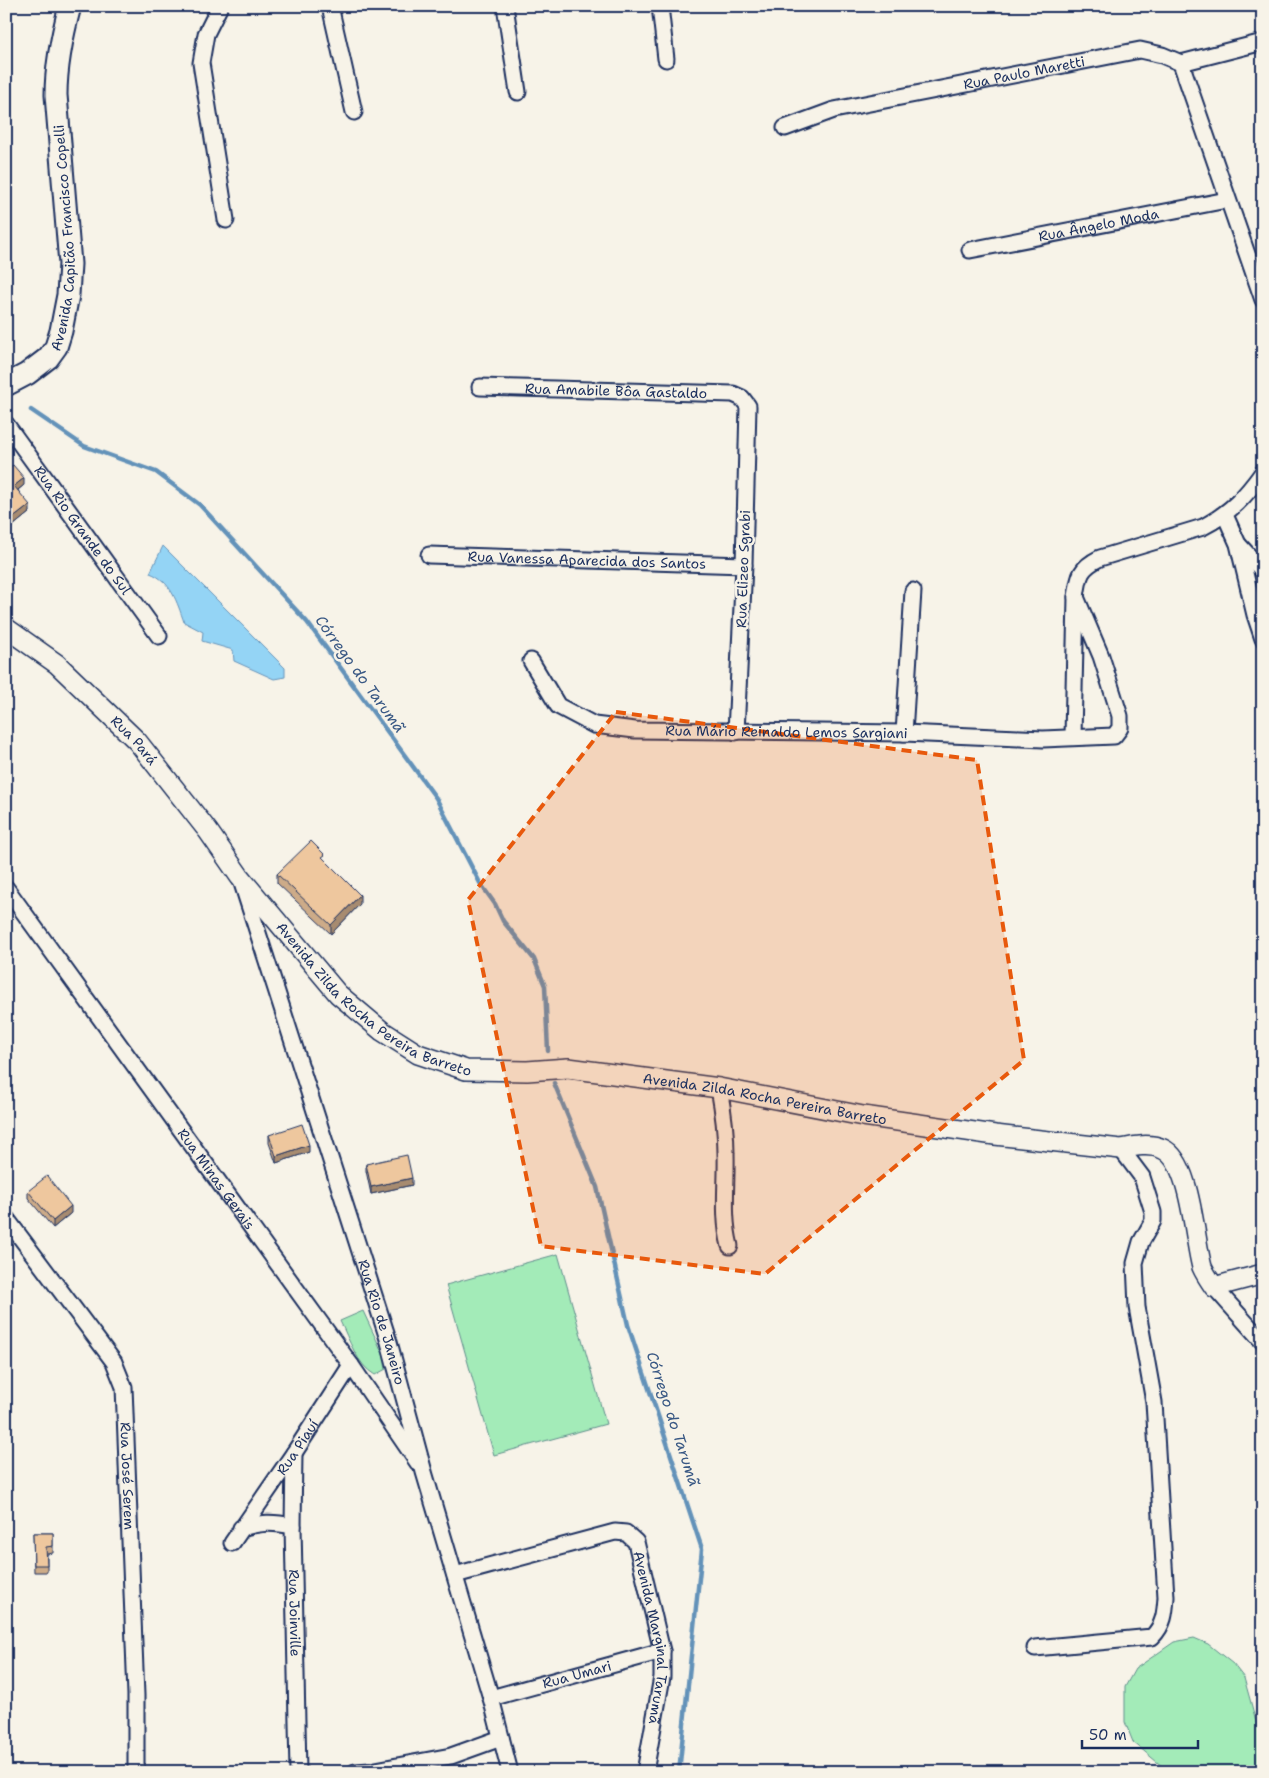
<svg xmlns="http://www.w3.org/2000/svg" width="1269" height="1778" font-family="'Shantell Sans',sans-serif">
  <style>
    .green { fill: #a3ebb8; stroke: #5f8d8b }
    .water { fill: #94d4f5; stroke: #6492b9 }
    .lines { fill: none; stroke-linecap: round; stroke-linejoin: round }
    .stream { stroke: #6492b9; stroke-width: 4.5 }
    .minor-casing { stroke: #1b2f5e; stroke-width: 19 }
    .tertiary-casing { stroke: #1b2f5e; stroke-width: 22 }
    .secondary-casing { stroke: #1b2f5e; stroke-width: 25 }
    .minor { stroke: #f7f3e8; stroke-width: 15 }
    .tertiary { stroke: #f7f3e8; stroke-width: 19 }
    .secondary { stroke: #f7f3e8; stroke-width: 21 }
    .wall { fill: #cdab88; stroke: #1b2f5e }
    .shaded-wall { fill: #a78b6f; stroke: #1b2f5e }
    .building { fill: #eec79e; stroke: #1b2f5e }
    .marked { fill: #e8590c; fill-opacity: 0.2; stroke: #e8590c; stroke-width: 4; stroke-dasharray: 10 6; stroke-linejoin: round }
    .labels { text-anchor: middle; stroke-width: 5; stroke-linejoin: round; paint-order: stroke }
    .street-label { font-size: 14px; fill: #1b2f5e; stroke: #f7f3e8 }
    .water-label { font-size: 15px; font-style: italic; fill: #395884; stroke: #f7f3e8 }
  </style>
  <rect width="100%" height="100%" fill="#f7f3e8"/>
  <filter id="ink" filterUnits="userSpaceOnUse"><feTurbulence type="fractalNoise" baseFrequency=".02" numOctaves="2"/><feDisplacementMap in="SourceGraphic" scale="10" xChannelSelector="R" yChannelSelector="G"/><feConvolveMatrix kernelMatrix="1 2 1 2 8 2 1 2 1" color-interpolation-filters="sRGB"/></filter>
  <g filter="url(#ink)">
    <g class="green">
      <path d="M558,1254L606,1424L494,1455L446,1285Z"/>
      <path d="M363,1311L383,1354L386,1369L375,1375C357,1365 349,1339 340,1321Z"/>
      <path d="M1194,1638L1208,1644L1233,1664L1244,1678L1263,1746V1772H1169L1133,1742L1125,1722V1687L1135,1669L1174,1642Z"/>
    </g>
    <path class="water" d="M163,546L285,668V677L274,679L234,661L233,650L202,641L203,632L184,622C177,602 171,581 150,573Z"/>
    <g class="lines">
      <g class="stream">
        <path d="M31,410L84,446L156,472L200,505L307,622L436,798L480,883L495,904L503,921L534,959L545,986L548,1051"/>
        <path d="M554,1083L597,1187L628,1325L702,1549L679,1772"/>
      </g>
      <g class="minor-casing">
        <g id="minor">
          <path d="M220,6L206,34L201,63L226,220"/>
          <path d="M330,6L354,112"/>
          <path d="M505,6L518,92"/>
          <path d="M660,6L666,59"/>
          <path d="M1181,63L1263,300"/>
          <path id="s1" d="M785,128L834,110L1140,50L1162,55L1181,63L1263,42"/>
          <path id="s2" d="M970,250L1227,200"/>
          <path id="s3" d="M480,387L733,394L742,398L748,406L744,565L736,732"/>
          <path id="s4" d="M6,424L159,636"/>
          <path d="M1225,515L1238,544L1255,615L1263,639"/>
          <path d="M1239,545L1263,571"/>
          <path id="s5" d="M429,555L744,565"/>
          <path id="s6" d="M531,661L558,706L594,725L635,730L904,733L1043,739L1114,736L1120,728V716L1101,656L1076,597"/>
          <path d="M904,733L913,591"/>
          <path d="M1073,737L1076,597C1079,575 1080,568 1100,558L1203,527C1231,512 1245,497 1263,472"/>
          <path id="s7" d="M241,880L389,1342L424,1472L491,1698L510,1772"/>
          <path id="s8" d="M6,888L351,1365L418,1463"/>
          <path d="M719,1088C723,1110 726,1131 726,1153C727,1185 722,1215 730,1246"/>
          <path id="s9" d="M6,1218L114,1362L124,1387L136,1695V1772"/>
          <path d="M1214,1287L1263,1342"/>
          <path id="s10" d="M294,1453L293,1526L298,1772"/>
          <path d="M241,1528C261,1522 273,1522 293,1526"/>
          <path id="s11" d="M232,1543L294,1453L351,1365"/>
          <path id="s12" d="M455,1575L615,1532L626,1533L636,1542L662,1651V1677L645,1772"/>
          <path d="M1035,1648L1152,1637C1164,1625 1165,1613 1166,1597L1154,1402L1137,1307L1135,1263L1141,1242L1153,1221V1212L1142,1177L1121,1149"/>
          <path id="s13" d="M491,1698L662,1651"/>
          <path d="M355,1772L370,1771L451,1756L501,1738"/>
        </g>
      </g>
      <g class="tertiary-casing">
        <g id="tertiary">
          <path id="s14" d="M6,628L57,664L137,741L208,831L240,877L338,994L382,1031L418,1054L466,1070L527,1071L568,1068L719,1088L863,1116L995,1135L1121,1149C1135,1146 1150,1143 1163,1149C1191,1162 1194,1239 1202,1267C1205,1274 1210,1281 1214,1287L1263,1274"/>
        </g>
      </g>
      <g class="secondary-casing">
        <g id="secondary">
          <path id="s15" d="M6,385L27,374L48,358L56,347L61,331L68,295L70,264L56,95C56,65 62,36 70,6"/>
        </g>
      </g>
      <use href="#minor" class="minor"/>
      <use href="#tertiary" class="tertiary"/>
      <use href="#secondary" class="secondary"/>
    </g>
    <g class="wall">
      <path d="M6,470L24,485L18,490L30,512L8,530L6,527Z"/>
      <path d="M325,860L360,904L331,934L277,883V874Z"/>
      <path d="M269,1135L309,1152L276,1163L269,1143Z"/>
      <path d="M366,1164L412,1185L371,1194L366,1171Z"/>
      <path d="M28,1191L71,1213L53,1228L28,1198Z"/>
      <path d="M33,1533H53V1553L47,1554V1572H34Z"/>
    </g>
    <g class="shaded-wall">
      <path d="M24,478V485L14,493V486Z"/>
      <path d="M30,505V512L8,530V522Z"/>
      <path d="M360,895V904L331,934V925Z"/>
      <path d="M309,1145V1152L276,1163V1156Z"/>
      <path d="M412,1178V1185L371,1194V1187Z"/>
      <path d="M71,1206V1213L53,1228V1221Z"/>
    </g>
    <g class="building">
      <path d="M13,465L24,478L14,486L30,505L8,522L6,520V470Z"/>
      <path d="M311,841L325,855L322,857L360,895L331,925L277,874Z"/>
      <path d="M302,1124L309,1145L276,1156L269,1135Z"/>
      <path d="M407,1155L412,1178L371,1187L366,1164Z"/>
      <path d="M47,1176L71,1206L53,1221L28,1191Z"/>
      <path d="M33,1533H53V1546L46,1547L47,1565H34Z"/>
    </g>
  </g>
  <path class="marked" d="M616,712L977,760L1024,1060L765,1274L541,1246L468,900Z"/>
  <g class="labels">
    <g class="street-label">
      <text dy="5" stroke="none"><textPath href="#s1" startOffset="246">Rua Paulo Maretti</textPath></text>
      <text dy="5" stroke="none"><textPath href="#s2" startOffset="131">Rua Ângelo Moda</textPath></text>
      <text dy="5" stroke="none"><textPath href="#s15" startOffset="174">Avenida Capitão Francisco Copelli</textPath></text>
      <text dy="5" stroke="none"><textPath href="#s3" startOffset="136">Rua Amabile Bôa Gastaldo</textPath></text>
      <text dy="5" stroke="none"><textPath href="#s4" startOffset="131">Rua Rio Grande do Sul</textPath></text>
      <text dy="5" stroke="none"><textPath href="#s5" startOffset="158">Rua Vanessa Aparecida dos Santos</textPath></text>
      <text transform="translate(743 569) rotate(-88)" y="5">Rua Elizeo Sgrabi</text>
      <text dy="5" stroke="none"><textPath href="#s6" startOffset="286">Rua Mário Reinaldo Lemos Sargiani</textPath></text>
      <text dy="5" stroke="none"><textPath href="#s14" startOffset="171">Rua Pará</textPath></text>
      <text dy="5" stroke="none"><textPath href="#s14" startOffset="529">Avenida Zilda Rocha Pereira Barreto</textPath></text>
      <text dy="5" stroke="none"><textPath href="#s14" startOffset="949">Avenida Zilda Rocha Pereira Barreto</textPath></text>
      <text dy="5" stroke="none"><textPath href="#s8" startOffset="359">Rua Minas Gerais</textPath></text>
      <text dy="5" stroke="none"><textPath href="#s7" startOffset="464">Rua Rio de Janeiro</textPath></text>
      <text dy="5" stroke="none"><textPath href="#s11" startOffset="116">Rua Piauí</textPath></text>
      <text dy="5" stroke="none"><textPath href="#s9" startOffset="296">Rua José Serem</textPath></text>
      <text dy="5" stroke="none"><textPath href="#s10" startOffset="160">Rua Joinville</textPath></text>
      <text dy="5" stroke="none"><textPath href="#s12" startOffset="288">Avenida Marginal Tarumã</textPath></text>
      <text dy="5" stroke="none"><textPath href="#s13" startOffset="89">Rua Umari</textPath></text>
    </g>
    <g class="water-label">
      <text transform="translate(360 674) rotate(54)" y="5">Córrego do Tarumã</text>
      <text transform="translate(673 1419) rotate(72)" y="5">Córrego do Tarumã</text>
    </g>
  </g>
  <rect width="1269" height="1778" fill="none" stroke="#f7f3e8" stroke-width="25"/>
  <rect x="12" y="12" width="1244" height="1753" fill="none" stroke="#1b2f5e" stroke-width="2" filter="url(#ink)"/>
  <path d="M1082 1740v8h116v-8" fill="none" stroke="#1b2f5e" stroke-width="2.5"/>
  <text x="1089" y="1740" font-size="15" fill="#1b2f5e" stroke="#f7f3e8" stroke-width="4" paint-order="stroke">50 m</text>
</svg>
